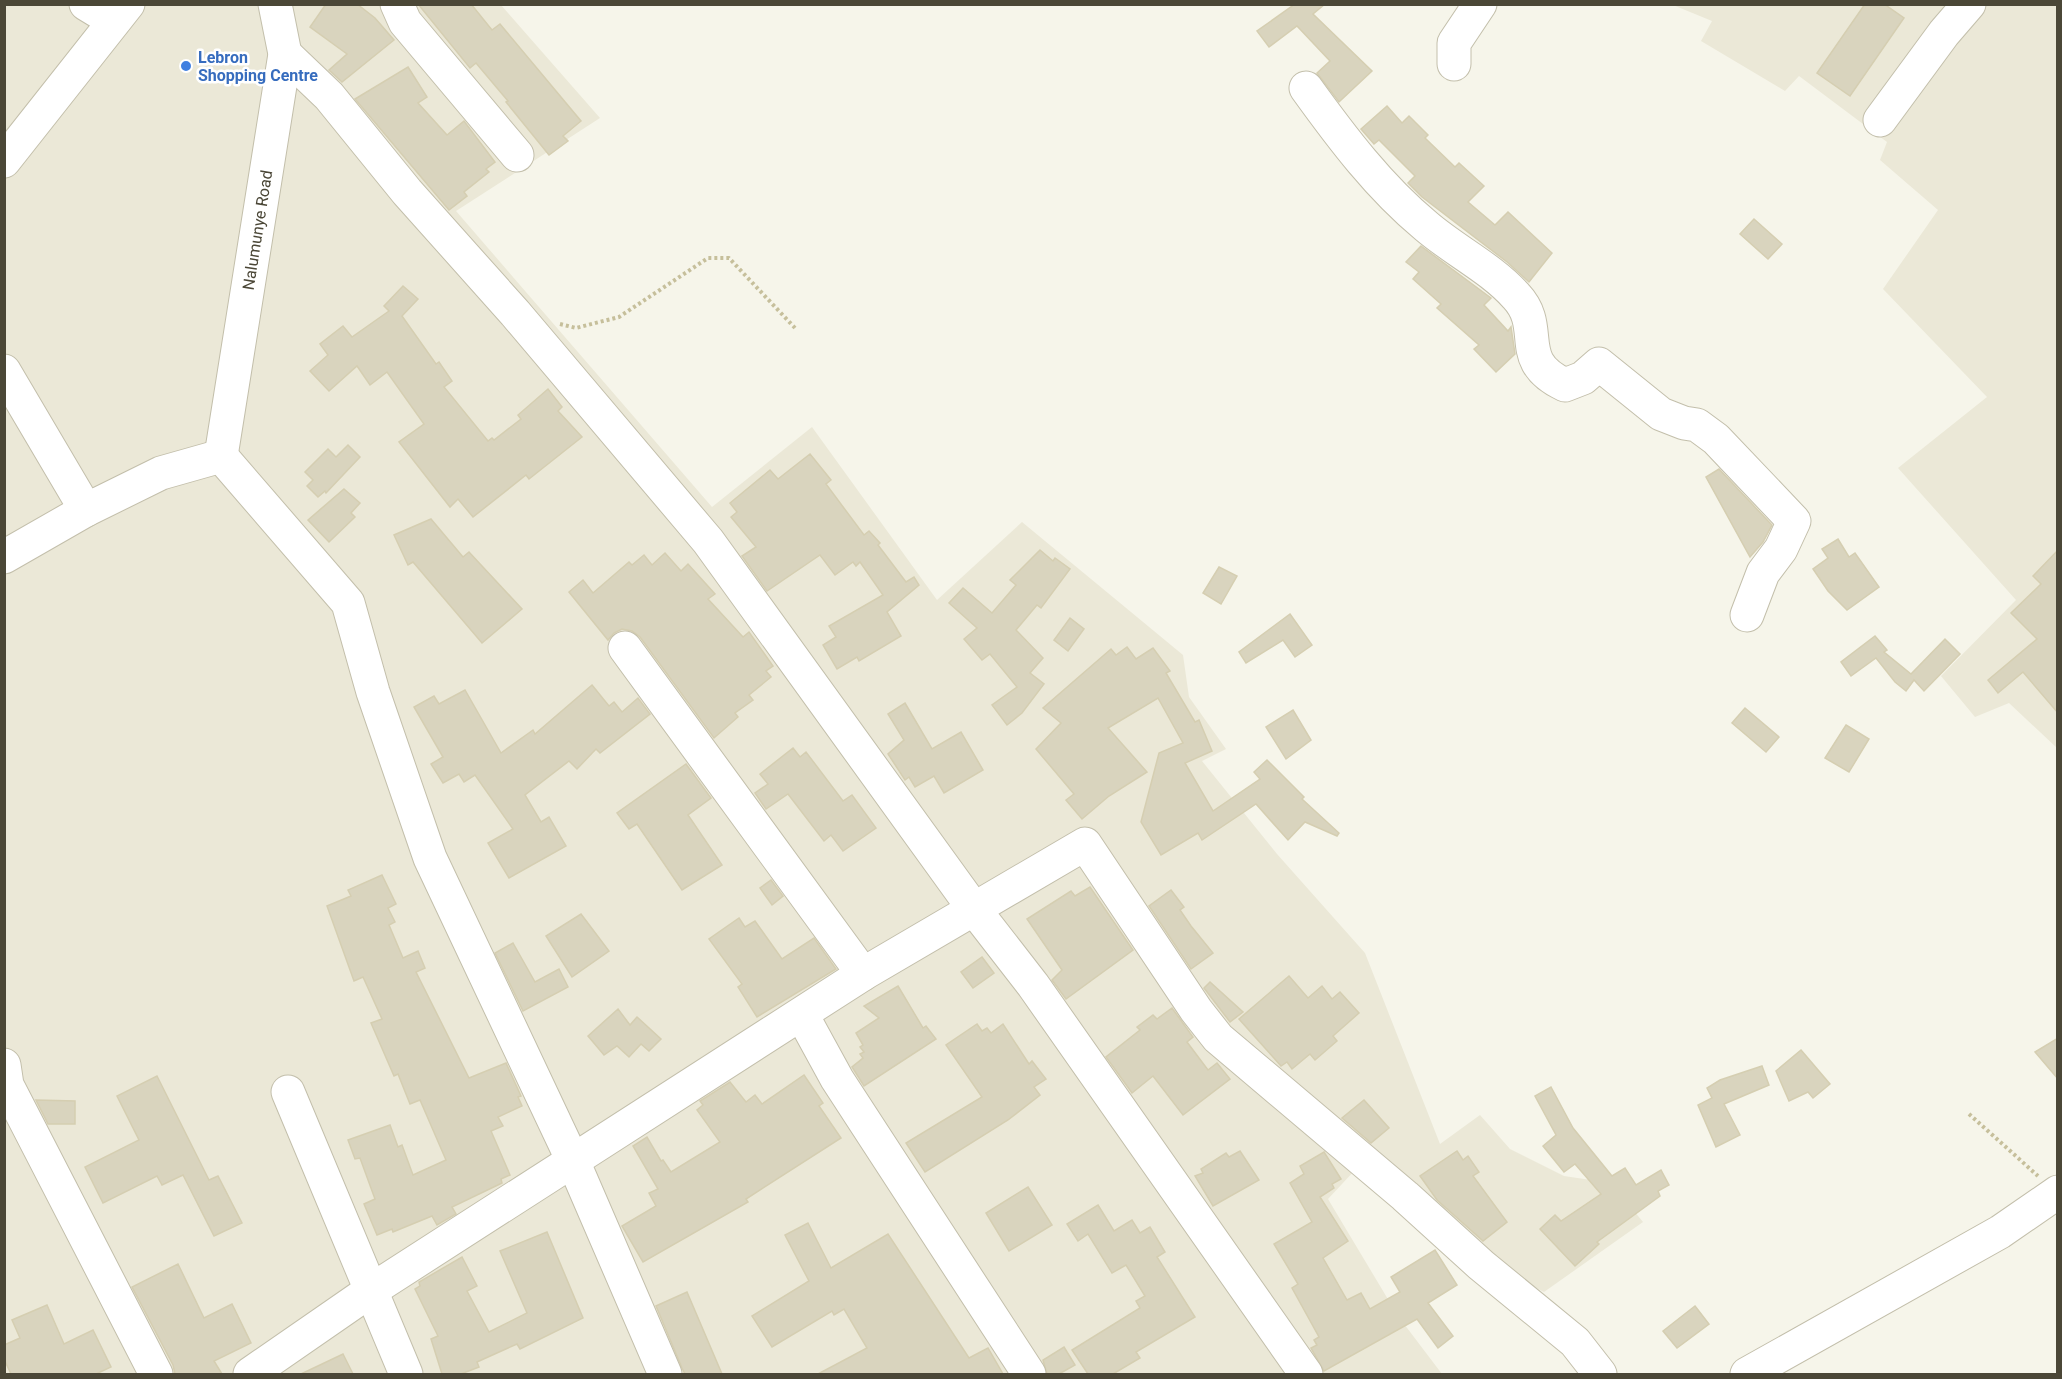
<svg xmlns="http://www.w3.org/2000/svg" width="2062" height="1379" font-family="Roboto,sans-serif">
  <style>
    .residential { fill: #ebe8d7 }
    .building { fill: #d9d4be; stroke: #d5ceb1; stroke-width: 1.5 }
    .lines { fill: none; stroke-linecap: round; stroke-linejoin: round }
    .minor-casing { stroke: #c3bfab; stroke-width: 35 }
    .path { stroke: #c6bf9b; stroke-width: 4; stroke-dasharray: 3 3; stroke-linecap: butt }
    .minor { stroke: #fff; stroke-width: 33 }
    .shop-dot { fill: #3f7fe0; stroke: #fff; stroke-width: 2 }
    .labels { text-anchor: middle; stroke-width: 5; stroke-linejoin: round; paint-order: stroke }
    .shop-label { font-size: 16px; font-weight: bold; fill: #366cbe; stroke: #fff; text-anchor: start }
    .street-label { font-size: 16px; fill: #4b4737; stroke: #fff }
  </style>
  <rect width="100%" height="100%" fill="#f6f5ea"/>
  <g class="residential">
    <path d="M5,5H501L600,118L456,211L712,507L812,427L937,600L1022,522L1183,655L1189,697L1226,749L1202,761L1277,854L1365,953L1440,1144L1480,1115L1510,1149L1564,1176L1611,1183L1643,1222L1544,1292L1505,1272L1356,1169L1328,1199L1398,1316L1442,1374H5Z"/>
    <path d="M1673,5H2057V748L2009,703L1975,717L1941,676L2016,600L1898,468L1987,397L1883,289L1938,210L1880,160L1887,142L1799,76L1785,91L1701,41L1712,21Z"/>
  </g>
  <g class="building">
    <path d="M326,4H357L375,18L394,40L342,82L329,70L347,54L310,27Z"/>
    <path d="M418,4H471L492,30L500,24L581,121L563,136L568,141L549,155L506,102L508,101L476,63L470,68Z"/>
    <path d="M1295,4H1325L1313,14L1372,71L1339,102L1317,73L1330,61L1297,26L1269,47L1257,31Z"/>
    <path d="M1865,4H1884L1904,18L1850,96L1817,73Z"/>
    <path d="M408,67L427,97L418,103L447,135L464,121L495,162L486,169L489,172L464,192L467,196L449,210L355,99Z"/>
    <path d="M1387,106L1402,123L1409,116L1428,135L1425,138L1455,167L1459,163L1484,186L1468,202L1495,225L1508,212L1552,253L1529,282L1507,262L1422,197L1408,183L1415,176L1379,140L1374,144L1361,129Z"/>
    <path d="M1754,219L1782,244L1768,259L1740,234Z"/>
    <path d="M1421,246L1491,298L1484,305L1508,331L1511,327L1515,354L1496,372L1474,349L1479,345L1437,308L1441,304L1413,279L1419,272L1406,262Z"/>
    <path d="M403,286L418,299L402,316L436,364L439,362L452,381L444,387L488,441L492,438L494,440L521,419L518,415L548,389L562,407L558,411L582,437L529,479L526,475L473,517L458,499L450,507L399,442L424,424L387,372L370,385L357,366L329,391L310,371L328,355L320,344L343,326L352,337L389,311L384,306Z"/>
    <path d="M348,445L360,457L326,493L325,491L318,497L307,486L313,480L305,472L328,449L336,457Z"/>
    <path d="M810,454L831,480L826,484L864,535L869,531L880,543L878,545L906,582L914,577L919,585L887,612L901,636L859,661L857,657L837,669L823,645L836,637L829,626L883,595L860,562L856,566L853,562L835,575L820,555L767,591L742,556L756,547L731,517L737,512L730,503L770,470L778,479Z"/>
    <path d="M1719,469L1772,525L1763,542L1750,557L1706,477Z"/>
    <path d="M344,489L360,503L351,513L355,517L329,542L308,520Z"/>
    <path d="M431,519L463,557L469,552L522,609L482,643L413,562L408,565L394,535Z"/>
    <path d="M1838,539L1849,557L1855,553L1879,587L1847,610L1828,591L1813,569L1828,558L1822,549Z"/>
    <path d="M1040,550L1053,561L1055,558L1070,569L1041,608L1037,605L1016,630L1043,658L1030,673L1044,684L1022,713L1007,725L992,705L1017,687L990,654L982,660L964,639L977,628L949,603L963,588L992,613L1016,585L1010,580Z"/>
    <path d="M2058,550V713L2023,672L1998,693L1988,680L2037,639L2011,613L2041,584L2033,576Z"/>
    <path d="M665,553L681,571L688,564L715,594L708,599L743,637L749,632L773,666L766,671L771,677L749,695L753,700L735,713L738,717L714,738L640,637L632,631L622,629L614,633L608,640L569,592L583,580L593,593L629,562L632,565L644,555L652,565Z"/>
    <path d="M1219,567L1237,576L1221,604L1203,593Z"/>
    <path d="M1290,614L1312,645L1295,657L1283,640L1246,663L1239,652Z"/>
    <path d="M1070,618L1084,629L1068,651L1054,640Z"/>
    <path d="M1875,636L1887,650L1884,652L1911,674L1945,639L1960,654L1924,691L1914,680L1906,691L1895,682L1876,658L1851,676L1841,662Z"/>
    <path d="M1127,647L1136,659L1153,648L1170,671L1166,673L1195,722L1199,720L1212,751L1185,763L1213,811L1260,779L1254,772L1267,760L1304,797L1302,799L1339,833L1337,836L1305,822L1288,840L1256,804L1202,840L1198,833L1161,855L1141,822L1159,753L1183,743L1158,698L1108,728L1147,772L1109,796L1082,819L1066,800L1074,794L1036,749L1061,723L1043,708L1111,649L1116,655Z"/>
    <path d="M592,685L609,706L614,702L622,712L638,698L650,714L600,753L596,749L577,769L569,761L525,795L541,822L549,817L566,846L509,878L488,843L513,829L475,775L464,782L459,774L443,783L431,764L443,757L414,707L434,696L439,704L465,690L501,753L533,730L535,734Z"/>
    <path d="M905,703L932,749L961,732L983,770L944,793L934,776L915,787L909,777L905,780L888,754L904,740L888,714Z"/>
    <path d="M1745,708L1779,737L1766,752L1732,723Z"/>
    <path d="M1293,710L1311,740L1286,759L1266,727Z"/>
    <path d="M1846,725L1869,739L1849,772L1825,758Z"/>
    <path d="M793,748L800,757L806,752L843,801L852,795L876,828L843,851L831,835L824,841L788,794L766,809L755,793L768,784L760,774Z"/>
    <path d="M686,764L711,798L688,815L722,865L682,890L637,824L629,829L617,813Z"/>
    <path d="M382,875L396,904L388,908L395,922L389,925L403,958L418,951L425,968L416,972L469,1078L506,1063L521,1096L518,1097L522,1106L498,1117L503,1126L491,1131L510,1175L501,1179L502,1183L452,1207L456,1214L437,1225L432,1216L393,1232L392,1229L377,1235L364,1204L375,1199L360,1158L355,1159L348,1140L390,1125L398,1147L402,1145L413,1175L446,1160L420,1100L410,1104L398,1074L394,1076L371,1023L382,1019L363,977L354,981L327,906L351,896L348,890Z"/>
    <path d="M771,880L783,896L772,905L760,888Z"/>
    <path d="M1090,887L1133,950L1066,999L1052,980L1062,970L1027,919L1071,891L1075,896Z"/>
    <path d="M1171,890L1184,907L1180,910L1191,926L1213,953L1191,969L1149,906Z"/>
    <path d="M581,914L609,951L572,977L546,936Z"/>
    <path d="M739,918L745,927L755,921L782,959L814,938L836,969L757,1017L738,987L742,984L709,939Z"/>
    <path d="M513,943L535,982L559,969L568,987L523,1011L495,953Z"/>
    <path d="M982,957L994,973L973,988L961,972Z"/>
    <path d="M1289,976L1308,998L1322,986L1332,999L1340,992L1359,1013L1333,1036L1337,1041L1315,1060L1310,1054L1292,1069L1287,1062L1281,1066L1239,1019Z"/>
    <path d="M1210,982L1243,1012L1230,1022L1204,988Z"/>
    <path d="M898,986L923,1028L926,1026L936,1039L864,1086L852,1067L863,1058L860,1054L864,1052L860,1047L863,1045L856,1033L879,1018L864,1006Z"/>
    <path d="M1172,1008L1193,1037L1187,1042L1208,1070L1217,1063L1230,1079L1183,1115L1153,1076L1132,1093L1106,1057L1140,1030L1137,1027L1153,1015L1157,1019Z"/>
    <path d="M618,1009L630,1025L637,1017L661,1039L649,1051L641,1044L629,1057L617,1046L604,1055L588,1036Z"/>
    <path d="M977,1024L982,1031L987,1028L991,1033L1003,1024L1029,1064L1032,1061L1046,1079L1034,1087L1040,1095L1008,1120L925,1172L906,1143L982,1097L946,1045Z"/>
    <path d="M2058,1038V1079L2035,1052Z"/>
    <path d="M1801,1050L1830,1084L1813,1098L1808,1092L1789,1101L1776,1071Z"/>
    <path d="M1762,1066L1769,1085L1724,1104L1740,1135L1716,1147L1698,1105L1712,1098L1707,1088L1720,1080Z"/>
    <path d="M804,1075L823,1103L819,1106L841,1138L746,1199L748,1202L643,1262L622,1226L656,1206L649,1193L658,1189L633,1146L647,1137L661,1161L663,1160L671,1172L720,1142L697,1110L703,1105L700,1101L730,1082L746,1102L755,1095L762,1104Z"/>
    <path d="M157,1076L209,1180L218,1176L242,1223L214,1236L183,1175L162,1185L157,1176L103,1203L85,1167L139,1140L117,1096Z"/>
    <path d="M1551,1087L1573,1128L1612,1176L1625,1168L1636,1185L1661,1170L1669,1185L1658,1191L1660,1196L1597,1242L1599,1244L1575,1266L1540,1229L1555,1215L1561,1221L1601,1194L1575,1164L1564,1172L1543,1146L1556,1135L1535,1096Z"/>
    <path d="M36,1100L75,1101V1124H48Z"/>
    <path d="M1364,1100L1389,1128L1371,1143L1342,1118Z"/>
    <path d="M1240,1151L1259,1180L1213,1206L1195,1176L1203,1173L1201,1169L1226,1153L1229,1157Z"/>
    <path d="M1457,1151L1463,1160L1468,1156L1479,1172L1473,1176L1507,1222L1483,1241L1437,1200L1420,1176Z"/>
    <path d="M1324,1152L1341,1179L1332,1184L1334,1188L1320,1197L1348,1241L1323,1258L1347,1300L1361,1293L1370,1309L1400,1292L1391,1277L1435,1250L1457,1285L1428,1303L1453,1336L1438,1348L1417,1319L1324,1371L1311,1348L1317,1345L1314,1340L1319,1337L1292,1288L1298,1284L1274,1244L1312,1222L1290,1183L1304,1174L1300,1166Z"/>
    <path d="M1028,1187L1052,1225L1009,1251L986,1213Z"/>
    <path d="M1098,1205L1114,1231L1132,1220L1140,1233L1150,1227L1165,1252L1157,1257L1195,1317L1136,1352L1140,1358L1113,1374H1088L1072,1350L1140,1308L1136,1301L1145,1296L1126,1265L1112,1273L1088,1234L1078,1241L1067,1224Z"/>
    <path d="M808,1223L831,1268L888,1234L969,1358L988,1348L1003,1374H818L867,1348L844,1309L834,1315L832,1311L772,1347L752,1316L809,1281L785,1235Z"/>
    <path d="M547,1232L583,1318L520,1349L517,1344L477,1362L479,1367L461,1374H442L431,1339L438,1336L415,1289L420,1286L419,1282L462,1257L477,1286L467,1291L489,1332L527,1313L500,1251Z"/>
    <path d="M178,1264L204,1318L232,1304L251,1343L214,1361L222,1374H175L173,1365L132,1287Z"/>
    <path d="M687,1292L722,1374H685L682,1368L656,1306Z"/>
    <path d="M47,1305L64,1344L93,1330L111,1367L96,1374H11L4,1359V1345L20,1338L12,1320Z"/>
    <path d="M1695,1306L1709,1324L1677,1348L1663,1331Z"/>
    <path d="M1064,1347L1075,1365L1059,1374H1047L1043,1360Z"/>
    <path d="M343,1354L353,1374H301Z"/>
  </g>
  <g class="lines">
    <g class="minor-casing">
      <g id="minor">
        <path d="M86,4L114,21"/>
        <path d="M397,4L405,22L517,155"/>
        <path d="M285,54L329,96L407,192L515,313L708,541L974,909L1033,985L1306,1374"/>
        <path d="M1454,64V43L1480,4"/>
        <path d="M1306,88C1342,138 1379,187 1426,226C1455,251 1491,268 1516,296C1547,329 1512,360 1565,385L1583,378L1599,364L1661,414L1684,423L1697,425L1716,439L1794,521L1781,549L1763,573L1747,615"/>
        <path d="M1880,120L1944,33L1969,4"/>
        <path d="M4,161L128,4"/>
        <path d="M4,371L86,510"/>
        <path d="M221,456L348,603L373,692L430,858L573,1161L665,1374"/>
        <path d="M221,456L285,54L275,4"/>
        <path d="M4,557L86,510L161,473L221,456"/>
        <path d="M625,648L863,974"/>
        <path d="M802,1015L837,1079L1029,1374"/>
        <path d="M4,1065L7,1085L156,1374"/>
        <path d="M288,1092L406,1374"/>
        <path d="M250,1374L370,1291L863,974L1085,844L1196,1010L1218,1038L1405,1196L1481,1265L1575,1342L1600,1374"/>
        <path d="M1747,1374L2000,1232L2058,1192"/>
      </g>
    </g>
    <g class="path">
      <path d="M560,324L576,328L619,317L708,258H729L795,328"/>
      <path d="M1969,1114L2038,1176"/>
    </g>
    <use href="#minor" class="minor"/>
  </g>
  <circle class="shop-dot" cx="186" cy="66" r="6"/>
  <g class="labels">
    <g class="shop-label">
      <text x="198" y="63">Lebron<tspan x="198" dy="18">Shopping Centre</tspan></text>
    </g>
    <g class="street-label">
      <text transform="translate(257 230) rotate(-81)" y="6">Nalumunye Road</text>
    </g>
  </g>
  <rect width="2062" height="1379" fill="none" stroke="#4b4737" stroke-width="12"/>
</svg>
